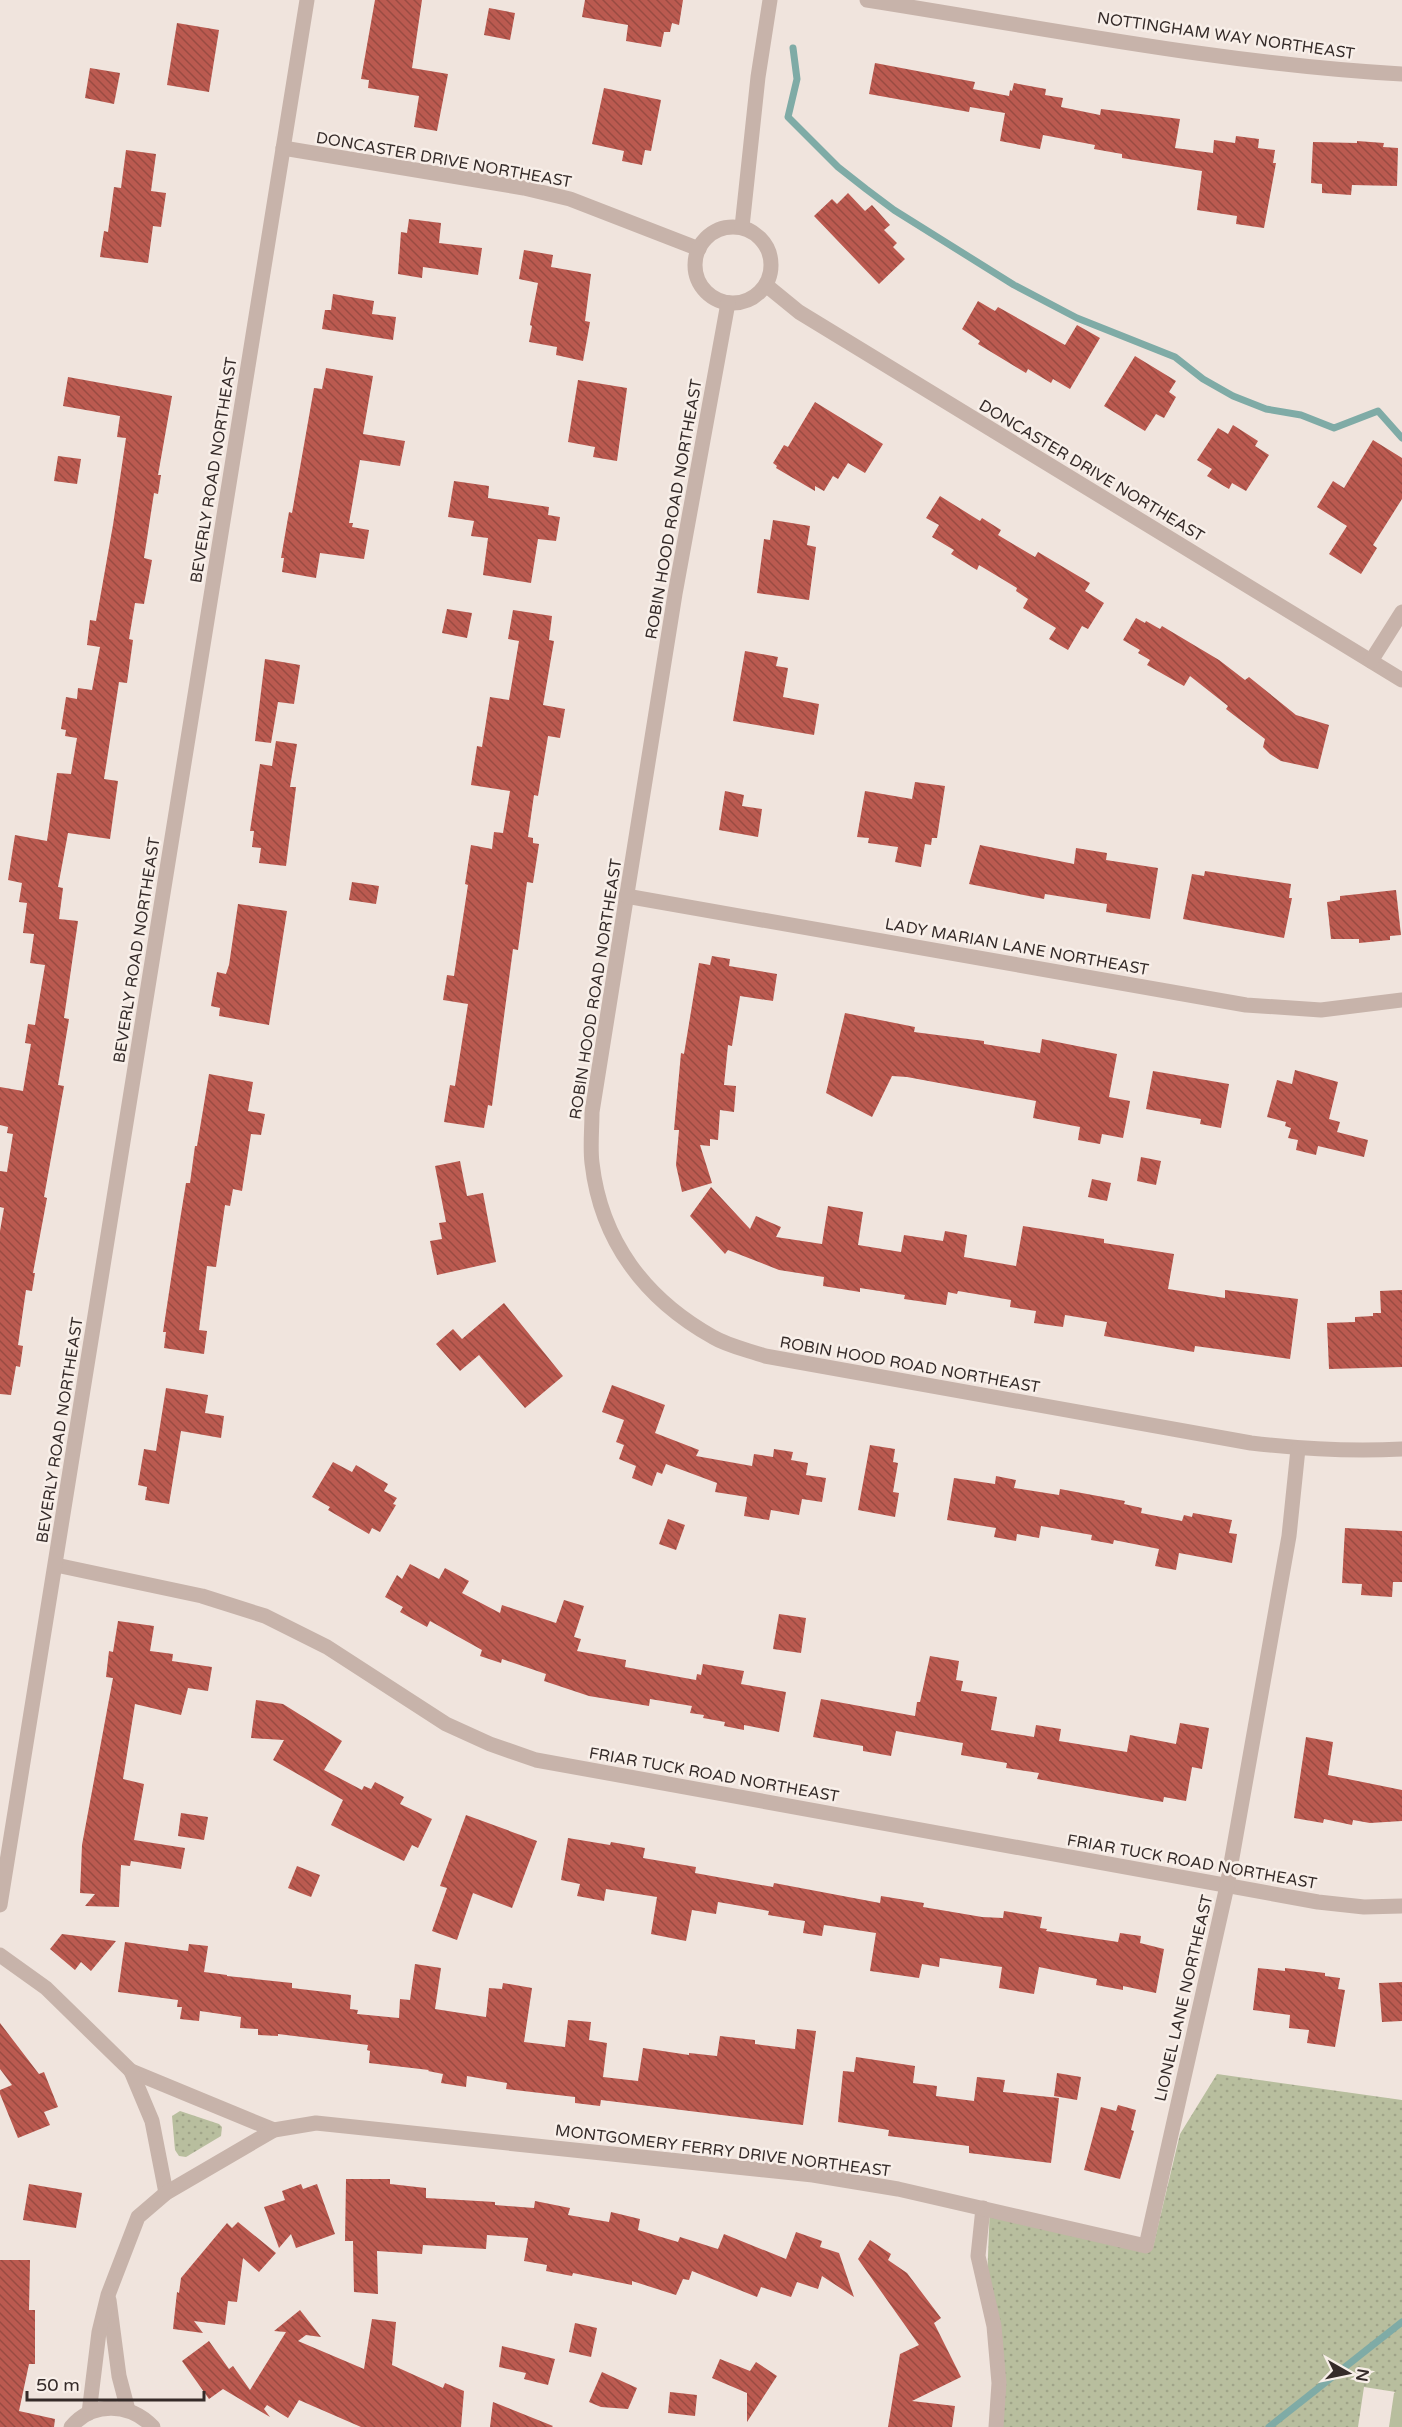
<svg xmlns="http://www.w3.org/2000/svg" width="1402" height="2427" font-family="'Varela Round',sans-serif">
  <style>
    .grass { fill: url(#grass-dots) }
    .garden { fill: #b8be9e }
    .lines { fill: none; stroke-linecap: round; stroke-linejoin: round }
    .stream { stroke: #7faba6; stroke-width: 7 }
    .building { fill: url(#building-back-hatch) }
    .minor { stroke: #c7b3aa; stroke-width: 15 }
    .labels { text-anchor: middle; stroke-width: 5; stroke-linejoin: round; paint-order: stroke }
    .street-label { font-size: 16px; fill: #352b29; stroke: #f8efe9 }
  </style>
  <defs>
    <pattern id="grass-dots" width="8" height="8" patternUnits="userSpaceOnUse" patternTransform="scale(1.5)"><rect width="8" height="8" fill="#b8be9e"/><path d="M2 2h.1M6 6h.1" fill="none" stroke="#9fa388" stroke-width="1.8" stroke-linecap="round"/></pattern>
    <pattern id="building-back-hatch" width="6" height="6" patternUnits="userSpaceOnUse" patternTransform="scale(1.5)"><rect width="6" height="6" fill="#bb5a50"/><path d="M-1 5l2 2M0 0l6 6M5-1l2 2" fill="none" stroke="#994b42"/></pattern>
  </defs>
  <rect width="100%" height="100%" fill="#f0e4dd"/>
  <g class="grass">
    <path d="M1217,2074L1402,2100V2393L1364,2387L1358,2427H995L987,2281L990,2204L1153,2247L1180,2134Z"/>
    <path d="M180,2111L219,2124L222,2127L221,2136L186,2157L179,2156L175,2150L172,2116Z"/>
  </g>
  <path class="garden" d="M1402,2387V2427H1389L1394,2393Z"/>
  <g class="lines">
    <g class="stream">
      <path d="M793,48L797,79L788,117L838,167L866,189L894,210L1014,285L1077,318L1175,357L1203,379L1233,396L1266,409L1301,415L1334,428L1378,411L1402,438"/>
      <path d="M1269,2427L1402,2322"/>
    </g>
  </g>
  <g class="building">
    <path d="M375,0H422L412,68L448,74L437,131L414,127L419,96L368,88L369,80L361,79Z"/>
    <path d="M585,0H683L679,25L672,23L670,32H664L661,47L626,41L628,25L582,17Z"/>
    <path d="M489,8L515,13L510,40L484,35Z"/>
    <path d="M177,23L219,30L209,92L167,85Z"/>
    <path d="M875,63L975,82L973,89L1009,96L1010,90L1012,91L1014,83L1046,89L1045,95L1063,98L1061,107L1100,115L1101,109L1180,119L1175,148L1213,153L1214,140L1235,143L1236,136L1259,139L1258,148L1275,150L1273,163H1276L1264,228L1236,224L1237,216L1197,210L1202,171L1122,158V154L1094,149L1095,145L1043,135L1040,149L1000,141L1005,113L970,107L969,112L869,94Z"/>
    <path d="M90,68L120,73L114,104L85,98Z"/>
    <path d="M604,88L661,100L651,151L645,150L642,165L622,161L624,151L592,144Z"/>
    <path d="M1357,141L1384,143L1383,147L1398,148L1397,186L1352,185L1351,195L1322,193V184L1311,183L1313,142L1357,143Z"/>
    <path d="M126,150L156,154L151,191L166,193L161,227L153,226L148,263L100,257L104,231L108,232L114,187L121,188Z"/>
    <path d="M848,193L865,211L872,205L890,225L884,230L897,243L893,247L905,259L879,284L814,216L832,199L837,204Z"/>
    <path d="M409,219L441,223L439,243L482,248L478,275L423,267L422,278L398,274L401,232L407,233Z"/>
    <path d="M524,250L553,255L551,267L591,274L585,321L590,322L583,361L556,355L557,347L529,342L532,326L530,325L538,283L519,279Z"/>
    <path d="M333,294L374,301L372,314L396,317L393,340L322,329L325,310H331Z"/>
    <path d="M978,301L995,311L998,307L1065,345L1077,325L1100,338L1070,389L1053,379L1051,383L1028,369L1026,373L978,344L980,341L962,329Z"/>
    <path d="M1135,356L1176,381L1169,392L1176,397L1164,418L1156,414L1145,431L1104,406Z"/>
    <path d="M326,368L373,376L363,434L405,441L400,466L360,460L349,523H353L352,527L369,530L364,559L320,553L316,578L282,572L284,558H281L289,512L292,513L314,388L322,389Z"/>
    <path d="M68,377L172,396L158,475H161L158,494L154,493L144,558L152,560L144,604L135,603L129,639L133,640L127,683L119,682L104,779L118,781L110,839L68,833L58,887L63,888L59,919L78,921L64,1018L69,1019L58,1085L64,1086L44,1197L47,1198L33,1273H35L32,1291L26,1290L18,1345L23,1346L20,1367L16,1366L11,1395L0,1394V1231L4,1208L0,1207V1171L7,1172L13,1134L7,1133L8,1127L0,1125V1087L23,1091L31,1044L25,1043L28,1024L35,1025L45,965L30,963L34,934L23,933L27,903L19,902L22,883L8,880L15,835L47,841L57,773L71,774L77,738L65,736L66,730L61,729L66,697L77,699L78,688L92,690L100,647L87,645L90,620L96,621L113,525L126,438L117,437L120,416L63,406Z"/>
    <path d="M578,380L627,388L617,461L593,457L595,447L568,442Z"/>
    <path d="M815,402L883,444L865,473L848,463L838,479L833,476L824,491L815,486V491L776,468L777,466L773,463L784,445L788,447Z"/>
    <path d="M1233,425L1258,441L1255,446L1269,455L1246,491L1232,483L1229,489L1207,476L1212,469L1197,460L1218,428L1228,434Z"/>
    <path d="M1373,440L1402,458V499L1373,545L1377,548L1361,574L1329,554L1347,526L1317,507L1333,481L1344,488Z"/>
    <path d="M58,456L81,459L77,484L54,481Z"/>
    <path d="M454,481L489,486L488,498L549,507L548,515L560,517L556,541L538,539L531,583L483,575L488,538L471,536L474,521L448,517Z"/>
    <path d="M940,496L980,521L982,518L1001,530L998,535L1035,557L1038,552L1090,583L1085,591L1104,603L1088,629L1082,626L1068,650L1049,639L1056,628L1023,608L1028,599L1016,591L1017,588L979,565L977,570L951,554L954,550L932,537L939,525L926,518Z"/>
    <path d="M773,520L810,526L807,545L816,547L809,600L757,593L764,539L770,540Z"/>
    <path d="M447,609L472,613L467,638L442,633Z"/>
    <path d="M513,610L552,616L549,640L554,641L543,705L565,709L560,738L548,736L538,796L534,795L528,837L533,838V843L539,844L533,883L527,882L518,950L513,949L492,1106L488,1105L484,1128L444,1122L450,1085L455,1086L468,1004L443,1000L447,975L454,976L468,885L465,884L471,845L492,849L494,832L503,833L510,791L471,785L477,746L482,747L490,697L509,700L519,641L508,639Z"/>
    <path d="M1136,618L1145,623L1146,621L1160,629L1162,626L1219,660L1245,680L1249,677L1296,715L1329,725L1318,769L1281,761L1270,754L1263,747L1265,739L1226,709L1228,706L1190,676L1184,686L1147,665L1150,660L1138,653L1140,650L1123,640Z"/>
    <path d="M745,651L778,657L776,666L788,668L783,697L819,704L814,735L733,721Z"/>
    <path d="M265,659L300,665L294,704L278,702L271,743L255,741Z"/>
    <path d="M276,741L297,744L290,787H296L286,866L259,863L261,848L252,847L254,831H250L260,764L272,766Z"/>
    <path d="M915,782L945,786L937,838H932L931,845L925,844L921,867L895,862L898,847L868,843L869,838L857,837L865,791L912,799Z"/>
    <path d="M725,791L744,795L742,806L762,809L758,837L719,830Z"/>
    <path d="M980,845L1074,864L1076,848L1107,853L1106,860L1158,868L1150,919L1106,912L1107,904L1045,894L1044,899L969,884Z"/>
    <path d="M1205,871L1291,884L1289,898H1292L1284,938L1183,919L1192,874L1204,876Z"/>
    <path d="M352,882L379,886L376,904L349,900Z"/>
    <path d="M1396,890L1401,935L1390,936V940L1359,943V939H1331L1327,902L1340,900V896Z"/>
    <path d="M238,904L287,911L269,1025L219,1016L220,1008L211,1006L217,972L226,974L229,965Z"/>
    <path d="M712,956L730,959L729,966L777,974L773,1001L740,996L732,1046L728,1045L724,1085L736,1086L734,1112L720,1110L718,1140L710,1139V1146L700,1145L712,1183L682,1192L676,1165L679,1130H674L681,1053L684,1054L699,963L710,965Z"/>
    <path d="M845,1013L915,1027L914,1032L984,1041V1044L1040,1053L1042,1039L1117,1054L1109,1097L1130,1101L1123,1138L1102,1134L1100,1144L1078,1140L1080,1127L1033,1118L1036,1101L907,1077L892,1076L872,1117L826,1093Z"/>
    <path d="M1295,1070L1338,1082L1329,1119L1340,1122L1337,1132L1368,1140L1364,1157L1318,1146L1316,1155L1296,1150L1298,1140L1288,1138L1291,1128L1285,1126L1286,1122L1267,1117L1277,1080L1292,1084Z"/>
    <path d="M1153,1071L1229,1084L1221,1128L1200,1124L1201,1119L1146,1109Z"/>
    <path d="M209,1074L253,1082L248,1111L265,1114L261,1135L251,1134L242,1191L233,1189L230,1206L225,1205L216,1267L207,1266L199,1330L207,1331L204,1354L164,1348L166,1332H163L180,1220L186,1183H190L195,1146H197Z"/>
    <path d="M1141,1157L1161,1161L1156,1185L1137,1181Z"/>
    <path d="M460,1161L467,1196L483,1193L496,1262L437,1275L430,1241L442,1239L439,1223L446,1222L435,1166Z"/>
    <path d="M1092,1179L1111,1183L1107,1201L1088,1197Z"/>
    <path d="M711,1187L750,1229L756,1216L781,1227L776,1237L822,1244L828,1206L863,1212L858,1245L901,1252L904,1235L943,1241L945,1231L967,1235L964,1257L1016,1266L1023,1226L1104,1239V1243L1174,1254L1168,1289L1225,1298V1290L1298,1299L1290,1359L1195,1346L1194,1352L1104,1336L1107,1322L1065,1315L1063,1327L1034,1323L1036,1311L1010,1307L1011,1300L958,1291L957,1294L948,1292L946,1305L904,1299L905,1295L860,1288V1292L823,1286L824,1277L779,1270L728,1250L725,1254L690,1216Z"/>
    <path d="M1402,1290V1367L1329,1369L1327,1323L1355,1322V1317L1373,1316V1313H1381L1380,1291Z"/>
    <path d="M504,1303L563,1376L525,1408L479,1355L460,1371L436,1344L453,1329L462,1339Z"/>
    <path d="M612,1385L665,1405L655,1433L699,1450L696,1456L752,1466L754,1454L773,1457L774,1449L793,1452L791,1460L808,1463L806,1475L826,1478L822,1502L802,1499L799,1515L771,1510L769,1520L744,1516L747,1497L715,1492L717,1483L666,1464L662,1474L657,1472L652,1486L632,1478L636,1466L619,1459L624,1445L616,1442L624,1420L602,1412Z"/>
    <path d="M166,1388L208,1395L205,1413L224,1416L221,1438L181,1431L169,1504L145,1500L147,1487L138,1485L144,1449L156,1451Z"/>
    <path d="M870,1445L895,1449L893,1462L898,1463L893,1492L899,1493L895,1517L858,1510Z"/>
    <path d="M333,1462L352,1472L356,1465L388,1484L384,1491L397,1498L393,1504L396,1505L380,1532L372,1528L369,1534L328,1510L330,1507L312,1497Z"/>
    <path d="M996,1476L1016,1480L1014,1488L1059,1495L1060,1489L1125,1501L1124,1504L1142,1508L1141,1513L1182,1521L1184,1515L1192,1517L1193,1513L1232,1520L1229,1533L1237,1534L1232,1563L1179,1553L1176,1570L1155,1566L1159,1549L1114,1540L1113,1544L1091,1540L1092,1535L1041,1526L1039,1538L1017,1534L1016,1541L994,1537L996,1528L947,1520L954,1478L995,1484Z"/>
    <path d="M668,1519L685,1525L676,1550L659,1544Z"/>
    <path d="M1345,1528L1402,1531V1582H1393L1392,1597L1361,1595L1362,1584L1342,1583Z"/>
    <path d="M410,1564L439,1579L445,1568L469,1581L462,1593L500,1613L502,1605L556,1623L564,1600L584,1606L574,1637L581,1639L577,1651L626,1660L625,1667L696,1680L697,1674L701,1675L703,1664L744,1671L741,1684L786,1692L779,1732L744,1725V1730L724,1726L725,1722L703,1718L704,1715L690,1713L692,1706L650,1699L649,1706L589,1696L544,1681L546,1674L502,1659L501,1663L480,1656L482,1650L430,1621L427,1627L400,1612L403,1607L385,1597L397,1575L402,1579Z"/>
    <path d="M779,1614L806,1618L801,1653L773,1649Z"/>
    <path d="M118,1621L154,1626L150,1651L173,1654L172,1661L212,1667L208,1691L188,1688L181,1715L135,1704L123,1779L144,1784L134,1840L185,1848L181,1869L131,1861L130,1866L121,1865L119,1907L85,1906L95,1894L80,1893L82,1845L113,1678L106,1677L109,1651L113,1652Z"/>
    <path d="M930,1656L959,1661L956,1680L963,1681L961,1691L997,1697L991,1730L1034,1737L1036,1725L1061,1729L1059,1741L1127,1752L1130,1735L1176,1744L1180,1723L1209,1728L1202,1769L1192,1767L1186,1801L1164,1797L1163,1802L1037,1779L1039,1773L1006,1768L1007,1763L961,1755L963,1743L896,1731L891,1756L863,1751V1746L813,1737L821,1699L915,1716L917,1702H920Z"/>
    <path d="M256,1700L283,1704L342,1741L324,1770L362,1790L364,1786L371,1789L375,1782L404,1797L400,1804L432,1819L418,1848L412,1845L404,1861L331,1825L343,1800L273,1760L284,1740L251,1738Z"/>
    <path d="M1306,1737L1333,1742L1328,1775L1402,1790V1821L1370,1823L1353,1820L1352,1825L1324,1819L1323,1823L1294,1818Z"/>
    <path d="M181,1813L208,1817L204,1840L178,1836Z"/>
    <path d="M466,1815L537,1841L512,1908L473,1893L457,1940L432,1931L447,1888L440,1886Z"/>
    <path d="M568,1838L610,1845L611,1842L645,1848L643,1858L696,1867L695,1873L773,1887L774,1883L880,1903L881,1896L924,1903L923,1907L982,1917L1003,1918L1004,1911L1042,1917L1040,1928L1047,1929L1046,1931L1118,1942L1120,1933L1141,1936L1140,1943L1164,1949L1156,1993L1123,1986V1990L1096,1985L1097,1979L1039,1967L1034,1994L999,1988L1002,1967L940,1958L939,1967L922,1964L919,1978L870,1971L876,1933L824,1925L822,1936L803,1933L805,1921L768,1915L769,1911L718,1902L716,1914L692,1910L686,1941L651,1934L657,1897L606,1889L604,1901L577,1896L580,1884L561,1880Z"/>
    <path d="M297,1866L320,1875L311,1897L288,1888Z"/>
    <path d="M62,1934L116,1941L91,1971L81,1962L75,1970L50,1949Z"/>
    <path d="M125,1942L188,1951L189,1944L208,1946L204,1972L227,1975V1976L292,1983V1988L351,1995L350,2009L358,2010L357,2014L399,2018L400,1999L410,2000L415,1964L441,1968L435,2009L486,2017L489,1988L502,1989L503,1983L532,1988L524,2042L565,2047L568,2020L591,2022L589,2040L607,2043L603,2077L638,2081L643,2048L689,2055V2053L717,2056L720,2036L755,2040V2044L795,2049L797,2029L816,2031L803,2125L601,2100L600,2106L575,2103V2097L506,2089L507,2083L467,2076L466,2087L441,2083L443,2074L428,2071L429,2070L369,2063L370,2051L367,2050L368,2045L278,2034V2036L258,2035V2029L240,2028L241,2017L200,2011L199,2021L180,2019L182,2007H177L178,2000L118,1992Z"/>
    <path d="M1258,1968L1285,1971V1968L1325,1973V1976L1340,1978L1338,1989L1345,1990L1335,2047L1307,2043L1309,2030L1289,2028L1290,2015L1253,2010Z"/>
    <path d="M1402,1982V2021L1382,2022L1379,1983Z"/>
    <path d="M0,2023L39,2074L44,2072L58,2107L44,2112L50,2125L18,2138L0,2094V2090L12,2085L0,2069Z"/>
    <path d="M856,2057L915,2066L913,2083L937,2086L936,2096L974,2101L977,2077L1005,2080L1003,2092L1059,2098L1051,2163L969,2153V2146L888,2136L889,2130L838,2122L843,2071L854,2072Z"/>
    <path d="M1057,2073L1081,2077L1077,2100L1054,2096Z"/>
    <path d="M1118,2105L1136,2110L1131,2130L1134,2131L1120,2179L1084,2170L1101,2107L1116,2111Z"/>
    <path d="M346,2179H390V2184L426,2188V2198L495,2202V2205L534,2208L535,2201L570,2208L568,2215L609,2222L611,2212L640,2219L638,2230L678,2242L680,2237L718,2249L724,2234L786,2259L796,2232L822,2241L820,2247L839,2253L854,2297L822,2276L818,2289L797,2282L791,2297L761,2287L757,2297L692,2271L689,2280L683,2279L676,2295L632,2281V2285L573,2273L572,2276L546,2271L547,2265L524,2261L528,2238L487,2235L486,2249L423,2245L422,2254L377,2251L378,2294L354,2292L353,2241H345Z"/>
    <path d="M29,2184L82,2193L76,2228L23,2220Z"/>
    <path d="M301,2184L303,2189L317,2184L335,2234L296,2248L291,2234L279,2248L264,2207L285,2200L282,2191Z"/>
    <path d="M238,2222L276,2253L259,2272L243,2258L237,2302L228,2301L225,2325L194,2321L203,2333L173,2329L177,2292L179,2293L181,2278L227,2223L232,2228Z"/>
    <path d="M870,2240L891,2254L888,2260L907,2273L941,2318L934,2323L961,2377L912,2401L955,2406L952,2427H888L900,2354L919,2345L858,2259Z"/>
    <path d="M0,2260H30L29,2310H35V2364H29L19,2411L55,2419L54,2427H0Z"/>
    <path d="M300,2310L321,2337L306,2335L298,2341L364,2369L372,2319L396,2322L392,2365L443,2388L445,2383L464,2391L461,2427H361L299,2400L288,2418L267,2405L264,2409L270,2417L223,2389L209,2399L182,2361L209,2341L229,2369L233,2366L250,2390L286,2332L274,2331Z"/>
    <path d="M575,2323L597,2328L591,2357L569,2352Z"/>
    <path d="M502,2346L555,2359L548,2385L524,2379L526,2373L499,2367Z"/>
    <path d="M720,2359L750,2371L756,2362L777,2376L747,2422V2393L712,2378Z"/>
    <path d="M602,2372L637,2388L628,2409L601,2407L589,2402Z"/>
    <path d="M670,2392L697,2395L695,2416L668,2413Z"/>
    <path d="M493,2402L553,2426L552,2427H490Z"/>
  </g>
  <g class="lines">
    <g class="minor">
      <path d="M867,0C1045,28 1223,64 1402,74"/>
      <path d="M283,148L524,188L570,199L699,249"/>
      <circle cx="733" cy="265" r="38"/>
      <path d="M742,227L758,77L770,0"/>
      <path d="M766,285L799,312L1402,680"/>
      <path d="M728,303L675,594L592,1112C592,1129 590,1147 592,1163C601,1241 645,1299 713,1337C728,1346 748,1350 765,1356L1251,1443C1302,1449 1351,1452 1402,1449"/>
      <path d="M1371,661L1402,612"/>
      <path d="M626,896L1246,1005L1321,1010L1402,1000"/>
      <path d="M56,1565L202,1596L265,1616L327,1647L446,1724L490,1744L536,1760L1318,1902L1364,1907L1402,1906"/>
      <path d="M0,1905L307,0"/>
      <path d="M0,1955L46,1988L131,2071L274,2130"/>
      <path d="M131,2071L152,2121L166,2193"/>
      <path d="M983,2208L978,2256L994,2326L999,2383L996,2427"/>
      <path d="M109,2300L119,2376L128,2410"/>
      <path d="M89,2413L99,2332L108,2295L138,2217L166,2193L274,2130L316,2123L813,2175L898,2189L1146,2246L1227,1886L1289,1536L1298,1449"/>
      <path d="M71,2427C93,2401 130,2403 153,2427"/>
    </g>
  </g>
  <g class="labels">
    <g class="street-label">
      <text transform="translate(1226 35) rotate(8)" y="6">NOTTINGHAM WAY NORTHEAST</text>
      <text transform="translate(444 159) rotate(10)" y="6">DONCASTER DRIVE NORTHEAST</text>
      <text transform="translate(213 470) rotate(-81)" y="6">BEVERLY ROAD NORTHEAST</text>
      <text transform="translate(1092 470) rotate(31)" y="6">DONCASTER DRIVE NORTHEAST</text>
      <text transform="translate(673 509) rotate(-80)" y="6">ROBIN HOOD ROAD NORTHEAST</text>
      <text transform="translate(1017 946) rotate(10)" y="6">LADY MARIAN LANE NORTHEAST</text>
      <text transform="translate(136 950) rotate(-81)" y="6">BEVERLY ROAD NORTHEAST</text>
      <text transform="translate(595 989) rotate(-81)" y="6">ROBIN HOOD ROAD NORTHEAST</text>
      <text transform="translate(910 1364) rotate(10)" y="6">ROBIN HOOD ROAD NORTHEAST</text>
      <text transform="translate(59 1430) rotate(-81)" y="6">BEVERLY ROAD NORTHEAST</text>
      <text transform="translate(714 1774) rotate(10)" y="6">FRIAR TUCK ROAD NORTHEAST</text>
      <text transform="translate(1192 1861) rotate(10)" y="6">FRIAR TUCK ROAD NORTHEAST</text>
      <text transform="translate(1183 1998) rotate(-77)" y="6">LIONEL LANE NORTHEAST</text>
      <text transform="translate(723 2150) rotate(7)" y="6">MONTGOMERY FERRY DRIVE NORTHEAST</text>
    </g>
  </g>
  <g transform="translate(1348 2373) rotate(99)" stroke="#f8efe9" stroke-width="4.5" paint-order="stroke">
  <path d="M0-4.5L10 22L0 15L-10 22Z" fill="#352b29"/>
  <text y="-9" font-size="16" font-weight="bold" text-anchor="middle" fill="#352b29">N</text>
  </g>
  <path d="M27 2391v9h177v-9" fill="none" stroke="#352b29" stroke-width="3"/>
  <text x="36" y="2391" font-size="18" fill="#352b29" stroke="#f8efe9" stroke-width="4.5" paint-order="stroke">50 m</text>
</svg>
